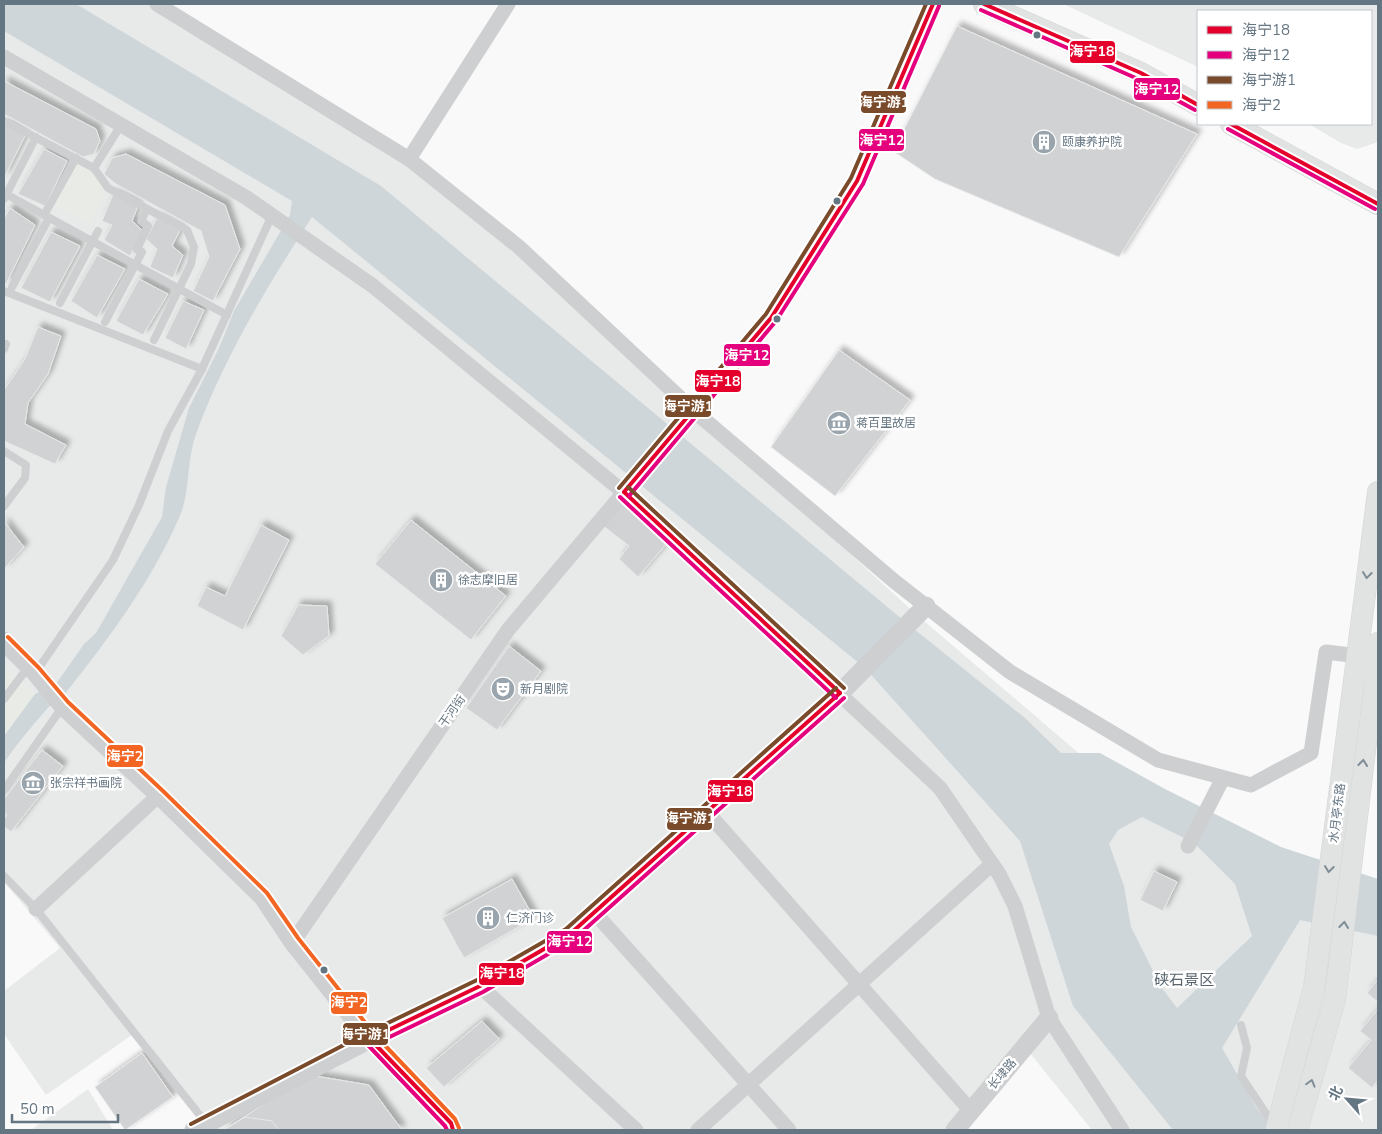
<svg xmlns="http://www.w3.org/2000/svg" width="1382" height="1134" font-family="'Nunito Sans','Noto Sans SC',sans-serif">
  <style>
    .built { fill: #e8e9e9 }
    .green { fill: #e8ebe6 }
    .water { fill: #ced6d9; fill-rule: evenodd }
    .building { fill: #d0d2d3; stroke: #e8e8e8; filter: url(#shadow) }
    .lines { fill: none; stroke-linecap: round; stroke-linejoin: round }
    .secondary-casing { stroke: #d5d6d7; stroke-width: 22 }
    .service { stroke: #cecfd0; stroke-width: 8 }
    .minor { stroke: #cecfd0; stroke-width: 15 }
    .tertiary { stroke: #cecfd0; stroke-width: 19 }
    .secondary { stroke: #e1e2e2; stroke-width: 21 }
    .secondary-bridge-casing { stroke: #d5d6d7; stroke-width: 22; stroke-linecap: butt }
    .secondary-bridge { stroke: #e1e2e2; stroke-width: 21 }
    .bus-1-casing { stroke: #fff; stroke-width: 8 }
    .bus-2-casing { stroke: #fff; stroke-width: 8 }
    .bus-3-casing { stroke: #fff; stroke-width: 8 }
    .bus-4-casing { stroke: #fff; stroke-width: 8 }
    .bus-1 { stroke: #e4002b; stroke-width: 4 }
    .bus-2 { stroke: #e5007d; stroke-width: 4 }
    .bus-3 { stroke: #7a4b2a; stroke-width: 4 }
    .bus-4 { stroke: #f26522; stroke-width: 4 }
    .oneway { stroke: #7e8c96 }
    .bus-dot { fill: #657683; stroke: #fff; stroke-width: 2 }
    .labels { text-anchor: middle; stroke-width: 5; stroke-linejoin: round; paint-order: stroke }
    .poi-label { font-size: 12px; fill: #657683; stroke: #fff; text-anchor: start }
    .street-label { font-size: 12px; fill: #657683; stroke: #fff }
    .quarter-label { font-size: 15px; fill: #57646e; stroke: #fff }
    .line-badge { stroke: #fff; stroke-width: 2 }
    .badge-label { font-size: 14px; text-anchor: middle; font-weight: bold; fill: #fff }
  </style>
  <defs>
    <filter id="shadow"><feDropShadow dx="4.5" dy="-4.5" stdDeviation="2.5" flood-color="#0004"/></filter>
  </defs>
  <rect width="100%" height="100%" fill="#f9f9f9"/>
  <g class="built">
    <path d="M4,4H156L409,159L693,410L917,615L1143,808L1378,933V1130H1092L1025,1047L955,1130H194L206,1123L132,1035L46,1095L4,1034V991L60,948L4,882V736L35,694L4,665Z"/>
    <path d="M1063,4H1378V142L1357,149L1341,143L1309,124H1371V11H1198V67Z"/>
    <path d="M88,1089L113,1130H31Z"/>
  </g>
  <g class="green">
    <path d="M78,161L94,170L107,189L89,224L53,206Z"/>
    <path d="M4,665L35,694L4,736Z"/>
  </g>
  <path class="water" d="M4,4H76L381,186L909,625L1025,718L1061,753H1100L1165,789L1281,847L1378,879V936L1300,920L1222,1048L1256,1107L1274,1130H1173L1073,1006L1020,841L865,668L312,217C268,285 224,357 196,434C186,461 191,492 179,518C152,580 110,637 68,690C62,698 52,702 46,710C31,727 16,745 4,763V736L35,694L56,684L84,644L96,633L162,517L166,487L189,408L219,348L234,311L290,215L292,201L4,31ZM1142,817L1194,843L1235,884L1252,936L1177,1008L1161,987L1131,927L1124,886L1109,844L1118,830Z"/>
  <g class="building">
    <path d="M957,26L1197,134L1119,257L935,179L893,151Z"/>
    <path d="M4,81L96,129L100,141L94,154L83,157L4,114Z"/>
    <path d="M4,123L25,136L4,178Z"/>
    <path d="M44,149L67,161L45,206L18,194Z"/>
    <path d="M126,154L225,205L240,249L213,301L193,291L209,257L201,231L116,184L104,174L112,158Z"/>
    <path d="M113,194L138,206L132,221L143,231L130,256L104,240L112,225L102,221Z"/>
    <path d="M10,208L35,225L6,284L4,282V219Z"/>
    <path d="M157,218L180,230L172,246L183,255L173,278L150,267L157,249L146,239Z"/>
    <path d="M51,232L80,246L50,302L21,288Z"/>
    <path d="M97,255L125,269L97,318L71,301Z"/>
    <path d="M139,279L168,294L143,335L116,321Z"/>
    <path d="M183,301L204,310L186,349L165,338Z"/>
    <path d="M38,327L61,336L48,374L28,403L25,424L66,445L55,464L4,441V390L25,359Z"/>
    <path d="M839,350L910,400L835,496L771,447Z"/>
    <path d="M622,501L668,542L638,577L619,559L629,546L602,525Z"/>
    <path d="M411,520L506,596L471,640L375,564Z"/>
    <path d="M4,522L24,547L4,569Z"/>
    <path d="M261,525L289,540L243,630L197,606L206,587L225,596Z"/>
    <path d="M298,605L327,606L329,636L303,655L281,636Z"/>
    <path d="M509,646L541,671L497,730L466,708Z"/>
    <path d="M42,750L63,766L11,832L4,826V819L7,815L4,812V799Z"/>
    <path d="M1154,871L1177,882L1163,911L1140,900Z"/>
    <path d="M512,879L534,918L464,958L442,918Z"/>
    <path d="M1378,979V1002L1367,993Z"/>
    <path d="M1378,1009V1080L1372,1088L1348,1068L1371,1040L1360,1031Z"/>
    <path d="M482,1021L499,1039L444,1087L426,1068Z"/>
    <path d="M142,1053L173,1097L125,1130L95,1087Z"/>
    <path d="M309,1075L369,1085L402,1130H224Z"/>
    <path d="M245,1117L272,1121L279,1130H224Z"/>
  </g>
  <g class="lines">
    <g class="secondary-casing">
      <g id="secondary">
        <path d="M984,4L1141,73L1198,105"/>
        <path d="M1231,124L1378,204"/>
        <path d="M1354,681L1378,492"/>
        <path d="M1297,1130L1335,999L1378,643"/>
      </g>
    </g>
    <g class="service">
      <path d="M4,121L94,168L108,188L187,230L194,247L191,264L154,340"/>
      <path d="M94,168L121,125"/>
      <path d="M4,193L227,315"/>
      <path d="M4,199L36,137"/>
      <path d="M44,215L76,158"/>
      <path d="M12,287L49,218"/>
      <path d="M4,291L202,369"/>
      <path d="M60,303L98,231"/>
      <path d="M105,322L142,252L137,249L148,226L141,221L147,209"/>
      <path d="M4,349L6,344"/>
      <path d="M4,451L26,465L25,478L4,506"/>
      <path d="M36,672L113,560L139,505L168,431L202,369L272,215"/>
      <path d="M4,699L29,666"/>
      <path d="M4,790L63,706"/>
      <path d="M4,876L36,909L206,1123"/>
      <path d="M1241,1025L1247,1048L1241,1076L1273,1124"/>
    </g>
    <g class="minor">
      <path d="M157,4L409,159L519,247L693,410L894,581L1010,672L1158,760L1251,785L1311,753L1326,652L1367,657"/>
      <path d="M4,57L247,198L373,286L627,495L940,788L999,874L1015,906L1049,1018L1122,1130"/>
      <path d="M409,159L508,4"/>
      <path d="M707,812L971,1111"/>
      <path d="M1188,846L1223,778"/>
      <path d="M36,909L159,795"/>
      <path d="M594,912L789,1130"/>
      <path d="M293,942L508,630L771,318L857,181L933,4"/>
      <path d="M480,986L636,1130"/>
      <path d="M698,1130L992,864"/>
    </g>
    <g class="tertiary">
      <path d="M4,641L35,672L63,706L159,795L263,897L293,942L370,1039L451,1123L453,1130"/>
      <path d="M194,1130L370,1039L480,986L570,934L840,693L926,606"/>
      <path d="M955,1130L1049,1018"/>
    </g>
    <use href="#secondary" class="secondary"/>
    <g class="secondary-bridge-casing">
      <path id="secondary-bridge" d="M1276,1130L1314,988L1354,681"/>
    </g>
    <use href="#secondary-bridge" class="secondary-bridge"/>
    <g class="bus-1-casing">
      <g id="bus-1">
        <path d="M984,4L1141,73L1198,105"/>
        <path d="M1231,124L1378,204"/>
        <path d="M624,492L771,318L857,181L933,4"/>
        <path d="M624,492L840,693"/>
        <path d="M370,1039L480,986L570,934L840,693"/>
        <path d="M370,1039L451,1123L453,1130"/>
      </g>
    </g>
    <g class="bus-2-casing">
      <g id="bus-2">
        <path d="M981,10L1138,79L1195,110"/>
        <path d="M1228,129L1375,209"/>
        <path d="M629,496L776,321L863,184L939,6"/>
        <path d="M620,497L836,698"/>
        <path d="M366,1043L445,1126L447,1130"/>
        <path d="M373,1045L483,992L574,939L844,698"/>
      </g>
    </g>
    <g class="bus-3-casing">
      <g id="bus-3">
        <path d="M628,487L844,688"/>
        <path d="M619,488L766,314L851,178L926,4"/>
        <path d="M191,1124L367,1033L477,980L566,929L836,688"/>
      </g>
    </g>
    <g class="bus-4-casing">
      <path id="bus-4" d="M8,637L39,668L68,702L163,791L267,893L298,938L375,1035L455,1119L459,1128"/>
    </g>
    <use href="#bus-1" class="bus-1"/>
    <use href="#bus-2" class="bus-2"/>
    <use href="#bus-3" class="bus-3"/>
    <use href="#bus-4" class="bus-4"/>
  </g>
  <defs><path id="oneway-chevron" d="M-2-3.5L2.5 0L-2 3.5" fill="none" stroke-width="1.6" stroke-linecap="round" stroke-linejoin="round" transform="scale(1.25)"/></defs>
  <g class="oneway">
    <use href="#oneway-chevron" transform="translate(1367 575) rotate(97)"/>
    <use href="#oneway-chevron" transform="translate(1363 763) rotate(-83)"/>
    <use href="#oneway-chevron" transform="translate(1329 869) rotate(97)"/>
    <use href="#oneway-chevron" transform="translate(1344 925) rotate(-83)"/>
    <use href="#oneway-chevron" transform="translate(1311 1083) rotate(-74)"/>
  </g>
  <defs>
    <g id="building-disc" transform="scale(1.25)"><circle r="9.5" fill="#99a4ac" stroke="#fff"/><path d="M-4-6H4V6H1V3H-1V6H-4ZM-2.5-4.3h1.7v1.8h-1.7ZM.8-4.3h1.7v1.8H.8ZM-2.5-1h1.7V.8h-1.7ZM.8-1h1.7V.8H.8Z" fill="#fff"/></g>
    <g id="museum-disc" transform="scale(1.25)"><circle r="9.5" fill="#99a4ac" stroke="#fff"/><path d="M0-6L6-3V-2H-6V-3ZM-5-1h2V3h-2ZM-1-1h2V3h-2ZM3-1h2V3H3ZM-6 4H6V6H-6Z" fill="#fff"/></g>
    <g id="theatre-disc" transform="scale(1.25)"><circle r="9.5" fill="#99a4ac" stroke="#fff"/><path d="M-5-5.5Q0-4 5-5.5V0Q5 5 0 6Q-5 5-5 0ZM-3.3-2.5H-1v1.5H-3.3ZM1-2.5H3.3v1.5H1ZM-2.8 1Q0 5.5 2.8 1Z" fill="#fff"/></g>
  </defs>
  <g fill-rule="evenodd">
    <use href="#building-disc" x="1044" y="142"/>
    <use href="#museum-disc" x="839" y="423"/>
    <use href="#building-disc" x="441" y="580"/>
    <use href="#theatre-disc" x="503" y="689"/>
    <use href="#museum-disc" x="33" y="783"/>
    <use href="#building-disc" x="488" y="918"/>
  </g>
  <g class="bus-dot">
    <circle cx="1037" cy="35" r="4.5"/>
    <circle cx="837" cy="201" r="4.5"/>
    <circle cx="777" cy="319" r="4.5"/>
    <circle cx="324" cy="970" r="4.5"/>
  </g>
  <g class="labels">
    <g class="poi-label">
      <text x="1062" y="146">颐康养护院</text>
      <text x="856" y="427">蒋百里故居</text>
      <text x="458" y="584">徐志摩旧居</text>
      <text x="520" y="693">新月剧院</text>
      <text x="50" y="787">张宗祥书画院</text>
      <text x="506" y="922">仁济门诊</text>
    </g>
    <g class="street-label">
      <text transform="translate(452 711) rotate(-55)" y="4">干河街</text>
      <text transform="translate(1337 813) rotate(-83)" y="4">水月亭东路</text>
      <text transform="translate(1002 1074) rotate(-50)" y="4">长埭路</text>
    </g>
    <g class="quarter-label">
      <text x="1184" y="985">硖石景区</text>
    </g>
  </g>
  <g class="line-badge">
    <rect x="1069" y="40" width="47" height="24" rx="5" fill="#e4002b"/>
    <rect x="1133" y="77" width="48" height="24" rx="5" fill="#e5007d"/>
    <rect x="860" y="90" width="47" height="24" rx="5" fill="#7a4b2a"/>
    <rect x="858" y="128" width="47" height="24" rx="5" fill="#e5007d"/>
    <rect x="723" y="343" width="48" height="24" rx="5" fill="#e5007d"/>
    <rect x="694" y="369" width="48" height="24" rx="5" fill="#e4002b"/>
    <rect x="664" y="394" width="48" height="24" rx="5" fill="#7a4b2a"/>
    <rect x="106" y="744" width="38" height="24" rx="5" fill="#f26522"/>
    <rect x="707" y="779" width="47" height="24" rx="5" fill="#e4002b"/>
    <rect x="666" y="807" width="47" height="24" rx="5" fill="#7a4b2a"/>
    <rect x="546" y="930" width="47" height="24" rx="5" fill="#e5007d"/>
    <rect x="478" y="962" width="47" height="24" rx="5" fill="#e4002b"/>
    <rect x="330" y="991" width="38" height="24" rx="5" fill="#f26522"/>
    <rect x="342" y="1022" width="47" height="24" rx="5" fill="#7a4b2a"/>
  </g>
  <g class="badge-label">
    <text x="1092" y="56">海宁18</text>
    <text x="1157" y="94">海宁12</text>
    <text x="884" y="107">海宁游1</text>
    <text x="882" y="145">海宁12</text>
    <text x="747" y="360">海宁12</text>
    <text x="718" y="386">海宁18</text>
    <text x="688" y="411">海宁游1</text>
    <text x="125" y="761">海宁2</text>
    <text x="730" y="796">海宁18</text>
    <text x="690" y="823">海宁游1</text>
    <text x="570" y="946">海宁12</text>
    <text x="502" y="978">海宁18</text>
    <text x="349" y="1007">海宁2</text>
    <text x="365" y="1039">海宁游1</text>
  </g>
  <rect width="1382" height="1134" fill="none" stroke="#657683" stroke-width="10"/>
  <rect x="1197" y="10" width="175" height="115" fill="#ffffff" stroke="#c1c8cd"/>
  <rect x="1207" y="26" width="25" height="8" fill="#e4002b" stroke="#c1c8cd"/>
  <text x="1242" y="35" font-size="15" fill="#657683">海宁18</text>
  <rect x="1207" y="51" width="25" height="8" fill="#e5007d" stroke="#c1c8cd"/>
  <text x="1242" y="60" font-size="15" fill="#657683">海宁12</text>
  <rect x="1207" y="76" width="25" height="8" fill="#7a4b2a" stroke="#c1c8cd"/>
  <text x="1242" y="85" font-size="15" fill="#657683">海宁游1</text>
  <rect x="1207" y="101" width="25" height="8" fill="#f26522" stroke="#c1c8cd"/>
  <text x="1242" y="110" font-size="15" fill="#657683">海宁2</text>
  <g transform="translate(1347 1099) rotate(297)" stroke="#ffffff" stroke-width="4" paint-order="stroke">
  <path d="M0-4L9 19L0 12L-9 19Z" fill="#657683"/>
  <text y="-8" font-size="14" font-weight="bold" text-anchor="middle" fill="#657683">北</text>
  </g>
  <path d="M12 1114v8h106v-8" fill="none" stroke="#657683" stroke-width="2.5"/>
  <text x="20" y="1114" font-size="15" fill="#657683" stroke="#ffffff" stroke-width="4" paint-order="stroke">50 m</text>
</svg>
